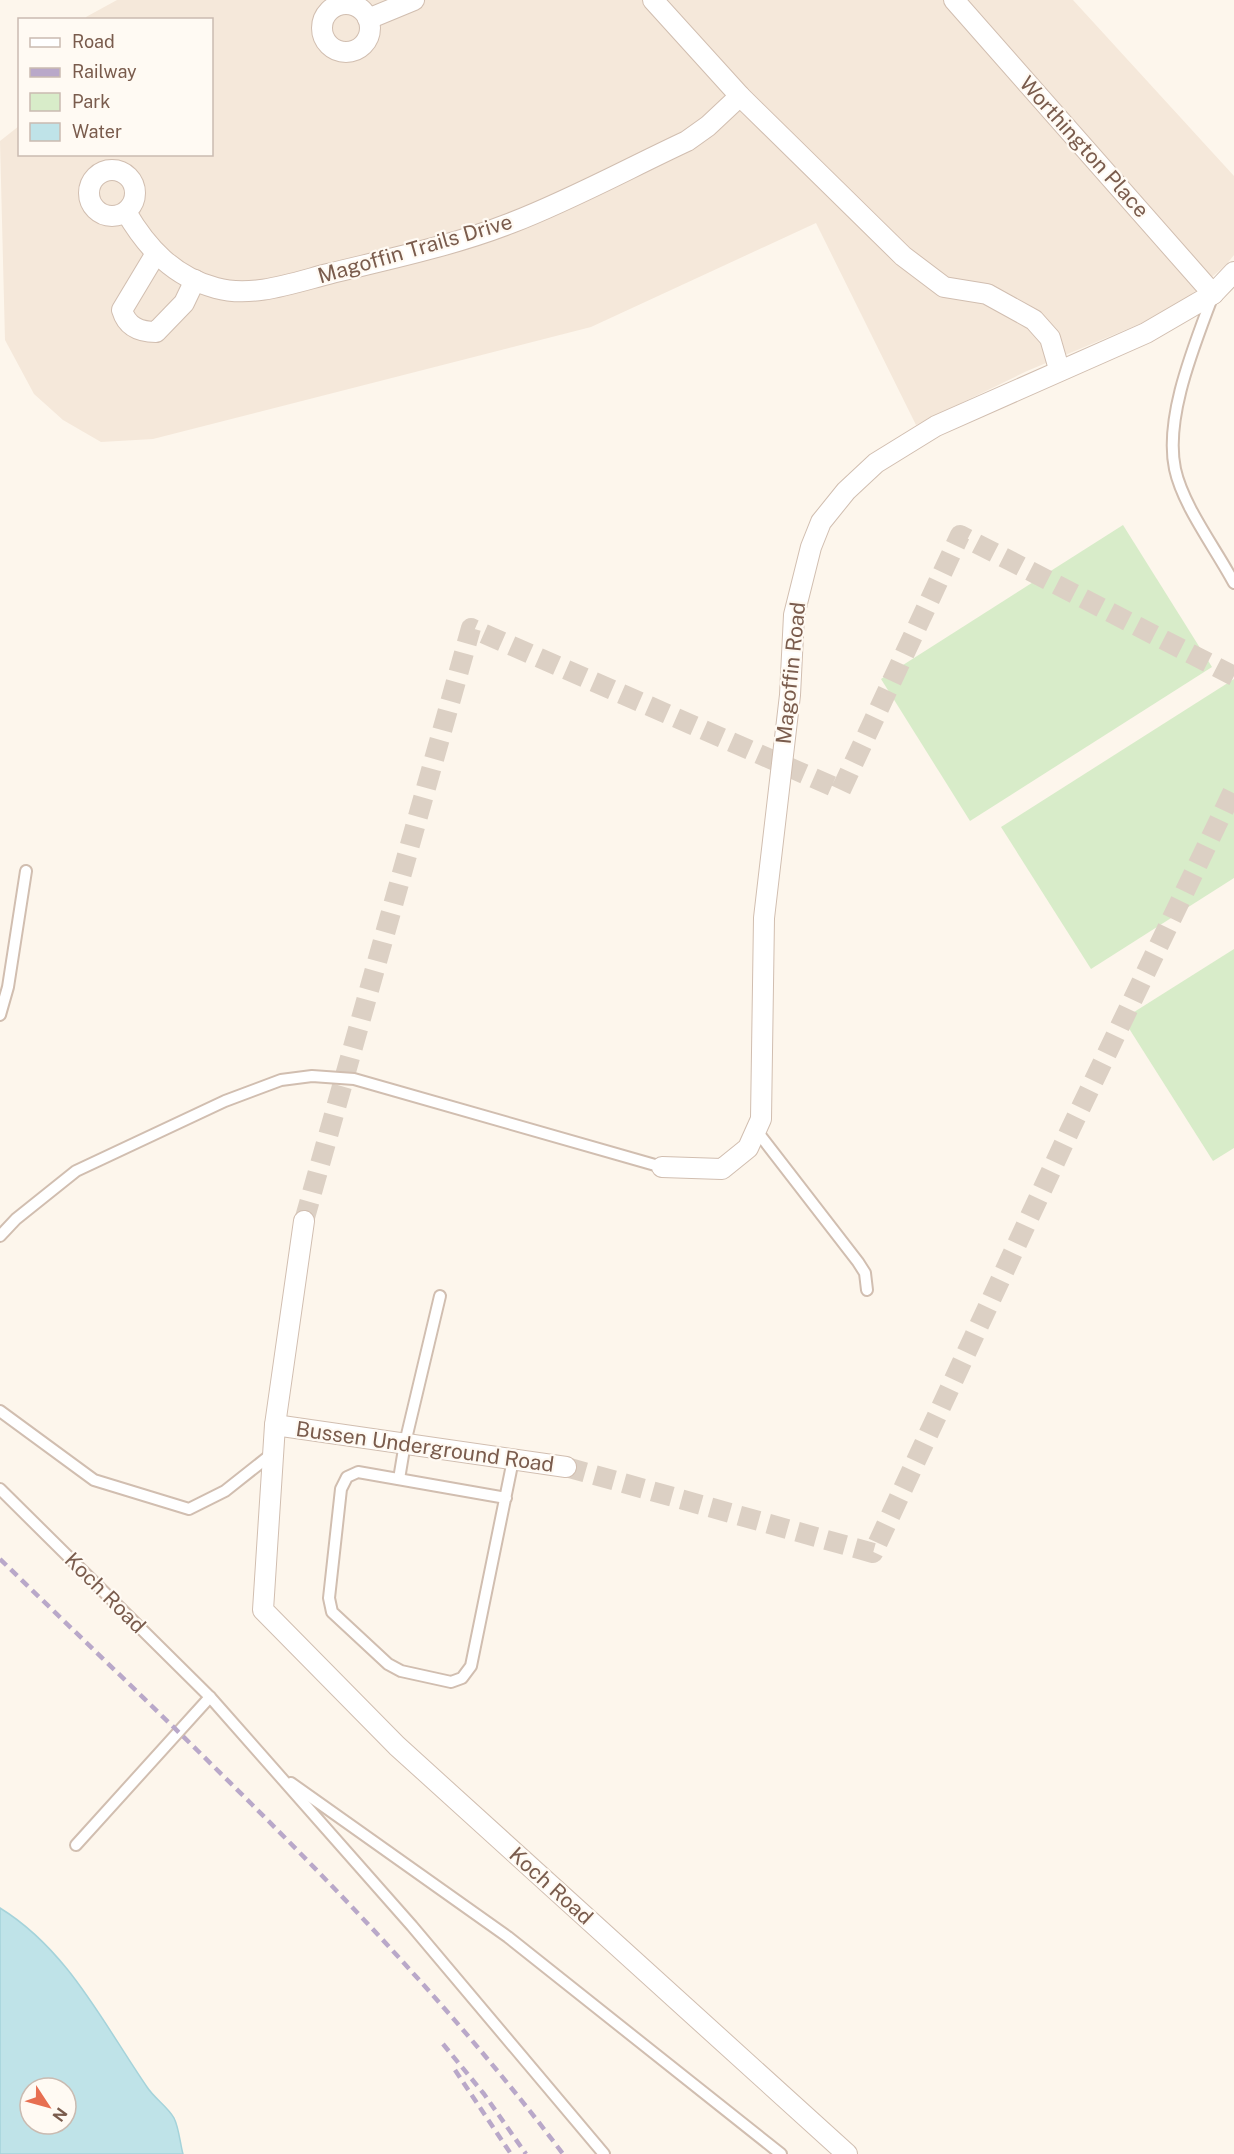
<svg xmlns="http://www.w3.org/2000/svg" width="1234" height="2154" font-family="'Public Sans',sans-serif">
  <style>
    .residential { fill: #f5e8da }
    .green { fill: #d8ecc9 }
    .water { fill: #bfe3e8; stroke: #a5d3da; stroke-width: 1.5; fill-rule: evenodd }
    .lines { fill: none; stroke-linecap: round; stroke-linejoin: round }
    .street-tunnel { stroke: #dcd0c4; stroke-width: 20; stroke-dasharray: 20 10; stroke-linecap: butt }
    .lane-casing { stroke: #d1beb0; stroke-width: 14 }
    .street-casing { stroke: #d1beb0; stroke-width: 22 }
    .lane { stroke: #fff; stroke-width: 10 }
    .street { stroke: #fff; stroke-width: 20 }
    .rail { stroke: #b9a8c9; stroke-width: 4.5; stroke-dasharray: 9 6; stroke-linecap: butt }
    .labels { text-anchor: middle; stroke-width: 4.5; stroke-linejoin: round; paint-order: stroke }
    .street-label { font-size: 21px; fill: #7a5c4d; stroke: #fffaf3 }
  </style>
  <rect width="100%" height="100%" fill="#fdf6ec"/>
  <path class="residential" d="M117,0H1073L1234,176V255L1226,265L1173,310L1027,371L916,425L816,223L591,327L153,439L101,442L63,420L34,394L5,340L0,141L19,126L20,154H212V20L87,19L86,17Z"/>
  <g class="green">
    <path d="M1123,525L1212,667L970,821L881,679Z"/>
    <path d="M1234,679V878L1091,969L1001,827Z"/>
    <path d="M1234,949V1148L1213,1161L1123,1019Z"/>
  </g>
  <path class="water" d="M0,1908C68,1950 103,2023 147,2087C154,2098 168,2107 174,2118C179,2128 180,2143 183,2154H0ZM30,2088H66V2124H30Z"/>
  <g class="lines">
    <g class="street-tunnel">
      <path d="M304,1221L471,628L841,790L960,535L1234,676"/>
      <path d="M566,1467L873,1553L1071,1128L1234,789"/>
    </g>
    <g class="lane-casing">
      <g id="lane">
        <path d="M1213,295C1195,344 1164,417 1175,469C1183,506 1216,549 1234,583"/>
        <path d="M0,1015L8,987L26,871"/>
        <path d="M756,1130L858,1262L865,1273L867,1290"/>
        <path d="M0,1236L16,1219L76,1171L225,1101L281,1080L312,1076L354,1079L662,1167"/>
        <path d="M0,1411L94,1480L189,1509L225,1491L273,1453"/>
        <path d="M399,1479L405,1443L440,1296"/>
        <path d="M0,1489L210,1697"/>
        <path d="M506,1498L358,1472L347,1477L341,1489L329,1598L332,1612L388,1664L401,1671L451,1682L462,1678L471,1666L513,1460"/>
        <path d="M291,1783L508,1937L781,2154"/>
        <path d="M76,1845L210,1697L412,1926L604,2154"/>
      </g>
    </g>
    <g class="street-casing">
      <g id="street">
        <path d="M653,0L740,96L903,256L944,287L987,294L1034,320L1050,338L1059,369"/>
        <path d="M954,0L1213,294"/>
        <circle cx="346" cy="28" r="24"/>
        <path d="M368,19L414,0"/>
        <circle cx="112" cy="193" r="23"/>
        <path d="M126,212C147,248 174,277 216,288C252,298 293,283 328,274C389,259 452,246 511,223C571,200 629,168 687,141L708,126L740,96"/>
        <path d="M155,255L122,310C127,327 140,332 156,332L184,303L195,280"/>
        <path d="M662,1167L722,1169L748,1148L761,1119L764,918L790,695L794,615L811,547L821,522L846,491L876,463L936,426L1146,333L1213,294L1234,272"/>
        <path d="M304,1221L275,1425L263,1610L397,1746L847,2154"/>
        <path d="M275,1425L566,1467"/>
      </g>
    </g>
    <use href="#lane" class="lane"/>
    <use href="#street" class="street"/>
    <g class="rail">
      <path d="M0,1559C195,1749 399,1936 563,2154"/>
      <path d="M443,2044L484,2094L526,2154"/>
      <path d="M455,2070L511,2154"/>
    </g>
  </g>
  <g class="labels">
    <g class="street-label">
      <text transform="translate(1084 147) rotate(48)" y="7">Worthington Place</text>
      <text transform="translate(415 249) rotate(-16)" y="7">Magoffin Trails Drive</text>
      <text transform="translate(791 673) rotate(-84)" y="7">Magoffin Road</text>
      <text transform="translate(425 1447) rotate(8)" y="7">Bussen Underground Road</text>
      <text transform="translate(105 1593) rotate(45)" y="7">Koch Road</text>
      <text transform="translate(551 1886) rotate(42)" y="7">Koch Road</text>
    </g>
  </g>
  <rect x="18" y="18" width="195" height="138" fill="#fffaf3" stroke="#cabbb1" stroke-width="1.5"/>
  <rect x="30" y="38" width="30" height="9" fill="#ffffff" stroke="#cabbb1" stroke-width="1.5"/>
  <text x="72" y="48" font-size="18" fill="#7a5c4d">Road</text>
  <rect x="30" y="68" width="30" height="9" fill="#b9a8c9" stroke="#cabbb1" stroke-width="1.5"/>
  <text x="72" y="78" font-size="18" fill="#7a5c4d">Railway</text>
  <rect x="30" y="93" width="30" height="18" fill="#d8ecc9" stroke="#cabbb1" stroke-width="1.5"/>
  <text x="72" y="108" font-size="18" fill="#7a5c4d">Park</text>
  <rect x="30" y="123" width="30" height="18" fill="#bfe3e8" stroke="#cabbb1" stroke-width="1.5"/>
  <text x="72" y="138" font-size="18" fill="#7a5c4d">Water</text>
  <g transform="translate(48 2106) rotate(126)"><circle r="28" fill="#fffaf3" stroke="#cabbb1" stroke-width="1.5"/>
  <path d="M0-4.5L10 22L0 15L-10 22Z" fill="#e76f51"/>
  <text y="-9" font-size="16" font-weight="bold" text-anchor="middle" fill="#7a5c4d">N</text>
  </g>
</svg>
